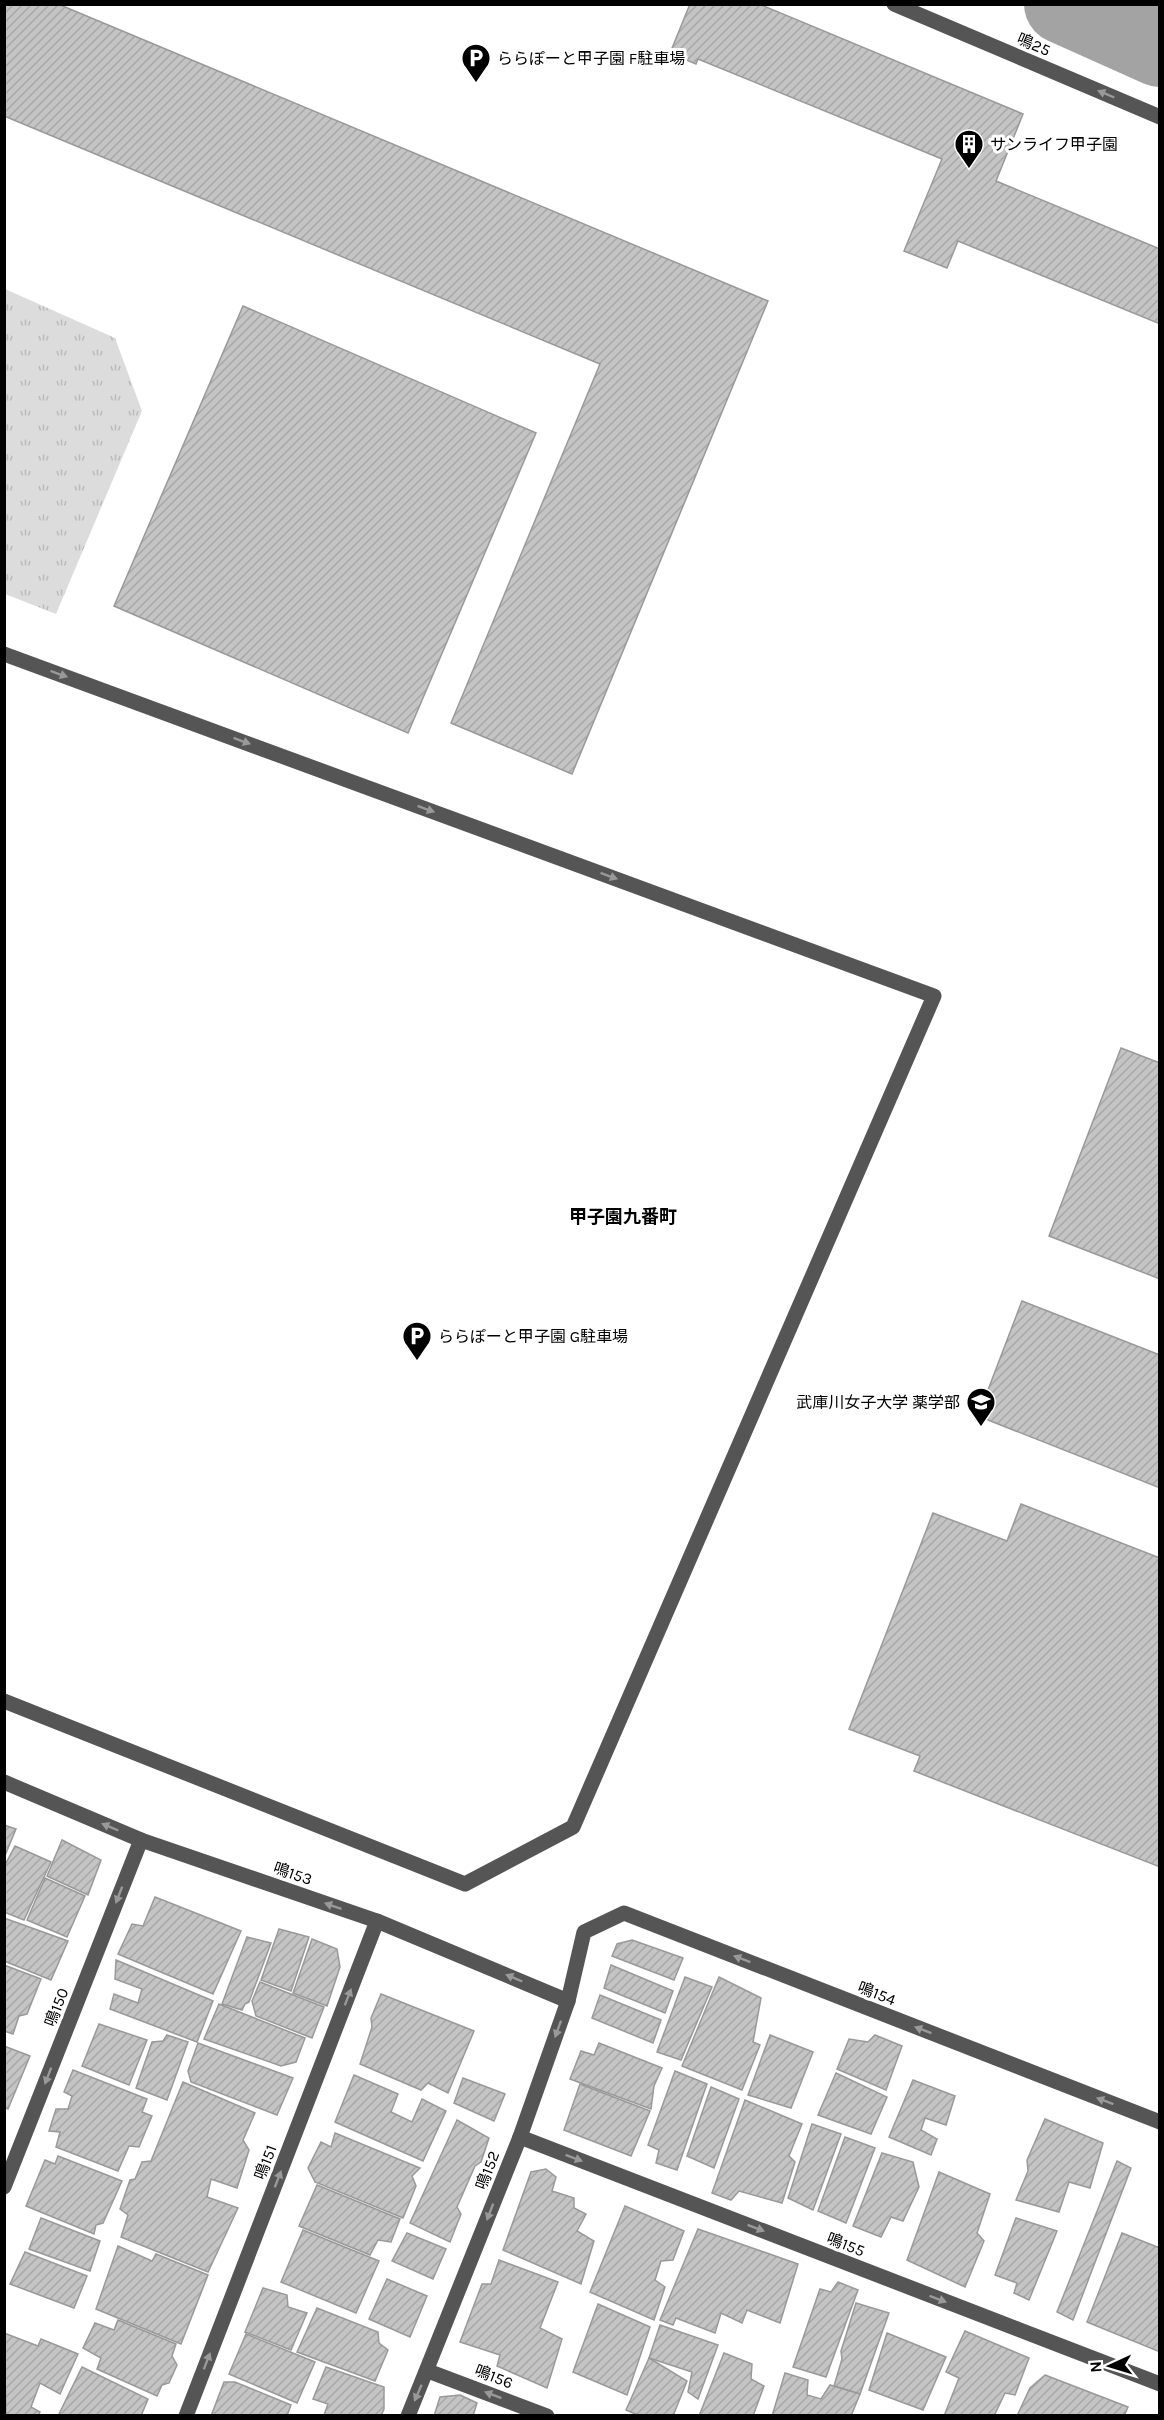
<svg xmlns="http://www.w3.org/2000/svg" width="1164" height="2420" font-family="Karla,'Noto Sans JP',sans-serif">
  <style>
    .park { fill: url(#park-tufts) }
    .lines { fill: none; stroke-linecap: round; stroke-linejoin: round }
    .river { stroke: #a3a3a3; stroke-width: 80 }
    .building { fill: url(#building-hatch); stroke: #999; stroke-width: 1.5 }
    .minor { stroke: #555; stroke-width: 15 }
    .oneway { fill: #999 }
    .labels { text-anchor: middle; stroke-width: 6; stroke-linejoin: round; paint-order: stroke }
    .street-label { font-size: 16px; fill: #000; stroke: #fff }
    .poi-label { font-size: 16px; fill: #000; stroke: #fff; text-anchor: start }
    .neighbourhood-label { font-size: 18px; font-weight: bold; fill: #000; stroke: #fff }
  </style>
  <defs>
    <pattern id="park-tufts" width="24" height="20" patternUnits="userSpaceOnUse" patternTransform="scale(1.5)"><rect width="24" height="20" fill="#dcdcdc"/><path d="M3 7l-1-3M5 7V3M7 7l1-3M15 17l-1-3M17 17v-4M19 17l1-3" fill="none" stroke="#bbb"/></pattern>
    <pattern id="building-hatch" width="6" height="6" patternUnits="userSpaceOnUse" patternTransform="scale(1.5)"><rect width="6" height="6" fill="#c4c4c4"/><path d="M-1 1l2-2M0 6l6-6M5 7l2-2" fill="none" stroke="#a7a7a7"/></pattern>
  </defs>
  <rect width="100%" height="100%" fill="#fff"/>
  <path class="park" d="M5,289L115,338L142,411L56,614L5,594Z"/>
  <g class="lines">
    <path class="river" d="M1064,4L1160,47"/>
  </g>
  <g class="building">
    <path d="M4,4H58L768,301L572,774L451,723L600,364L4,116Z"/>
    <path d="M690,4H759L1023,114L996,181L1160,249V324L958,241L947,268L904,251L942,159L698,59L696,64L670,53Z"/>
    <path d="M243,306L536,433L408,733L114,606Z"/>
    <path d="M1121,1048L1160,1063V1279L1049,1236Z"/>
    <path d="M1022,1301L1160,1355V1488L978,1416Z"/>
    <path d="M1021,1504L1160,1558V1867L914,1771L920,1756L849,1729L933,1513L1007,1541Z"/>
    <path d="M4,1825L16,1829L4,1858Z"/>
    <path d="M62,1840L101,1860L88,1895L47,1876Z"/>
    <path d="M15,1846L51,1862L24,1920L4,1912V1867Z"/>
    <path d="M45,1878L85,1896L67,1937L27,1920Z"/>
    <path d="M155,1897L241,1931L213,1994L118,1954L132,1924L143,1926Z"/>
    <path d="M4,1918L68,1941L51,1980L4,1961Z"/>
    <path d="M279,1929L309,1937L291,1991L261,1980Z"/>
    <path d="M247,1937L271,1943L249,2002L245,2004L242,2010L222,2004Z"/>
    <path d="M312,1939L337,1949L340,1967L327,2006L293,1993Z"/>
    <path d="M632,1940L683,1958L674,1980L612,1956L617,1944Z"/>
    <path d="M116,1960L213,2001L197,2042L110,2009L114,1994L138,2003L142,1989L115,1979Z"/>
    <path d="M4,1965L41,1979L27,2014L19,2016L13,2034L4,2031Z"/>
    <path d="M611,1965L673,1991L665,2013L604,1988Z"/>
    <path d="M685,1977L712,1987L681,2060L657,2052Z"/>
    <path d="M719,1977L761,1998L753,2042L760,2045L742,2090L682,2066Z"/>
    <path d="M260,1982L324,2007L312,2038L256,2016L252,2001Z"/>
    <path d="M381,1994L474,2031L448,2093L428,2083L421,2090L360,2064L372,2027L371,2018Z"/>
    <path d="M600,1995L661,2020L653,2043L592,2018Z"/>
    <path d="M219,2004L305,2038L296,2062L281,2066L204,2039Z"/>
    <path d="M99,2024L147,2040L129,2085L82,2066Z"/>
    <path d="M167,2035L188,2042L167,2100L136,2088L152,2042L163,2041Z"/>
    <path d="M770,2035L813,2052L791,2108L748,2095Z"/>
    <path d="M875,2035L902,2046L886,2090L837,2069L849,2039L868,2042Z"/>
    <path d="M198,2043L293,2078L277,2115L191,2082L188,2071Z"/>
    <path d="M599,2043L662,2068L654,2086L651,2109L570,2079L581,2051L594,2055Z"/>
    <path d="M4,2046L30,2056L8,2109L4,2107Z"/>
    <path d="M73,2070L147,2099L142,2112L152,2116L139,2147L129,2146L118,2171L56,2147L60,2132L49,2131L56,2109H68L72,2096L64,2092Z"/>
    <path d="M675,2071L707,2084L677,2170L656,2163L659,2150L648,2145Z"/>
    <path d="M836,2073L887,2097L871,2134L818,2115Z"/>
    <path d="M354,2075L398,2094L391,2112L412,2122L422,2099L446,2111L423,2161L335,2122Z"/>
    <path d="M463,2078L505,2094L494,2121L454,2103Z"/>
    <path d="M913,2080L955,2096L946,2125L925,2118L921,2130L937,2139L931,2155L889,2137Z"/>
    <path d="M183,2082L255,2113L243,2140L249,2150L237,2188L211,2179L207,2197L238,2208L208,2272L121,2237L128,2215L120,2209L130,2180L135,2179L142,2162L151,2161Z"/>
    <path d="M580,2084L650,2111L631,2156L564,2130Z"/>
    <path d="M711,2087L739,2099L714,2168L687,2156Z"/>
    <path d="M745,2100L802,2124L789,2156L795,2162L782,2203L739,2191L731,2200L712,2193Z"/>
    <path d="M1045,2119L1103,2143L1090,2188L1069,2182L1059,2212L1016,2200L1028,2171L1027,2160Z"/>
    <path d="M457,2120L489,2138L481,2162L475,2166L457,2207L461,2214L450,2242L410,2223Z"/>
    <path d="M812,2124L841,2134L813,2210L788,2198Z"/>
    <path d="M335,2133L420,2168L412,2176L416,2186L403,2218L315,2182L308,2168L321,2142L331,2147Z"/>
    <path d="M845,2137L875,2148L846,2223L818,2211Z"/>
    <path d="M882,2153L913,2162L919,2187L903,2221L891,2217L881,2237L853,2226Z"/>
    <path d="M58,2156L122,2181L103,2223L96,2225L94,2234L26,2206L45,2160L55,2164Z"/>
    <path d="M1117,2161L1131,2168L1073,2320L1057,2312Z"/>
    <path d="M546,2169L556,2177L552,2191L574,2198V2208L586,2214L577,2231L594,2241L581,2284L503,2250L531,2172Z"/>
    <path d="M939,2172L990,2194L977,2233L984,2241L965,2287L907,2260Z"/>
    <path d="M317,2185L400,2219L391,2242L378,2240L370,2255L299,2226Z"/>
    <path d="M625,2206L684,2231L673,2260L661,2261L655,2280L665,2287L654,2320L590,2292Z"/>
    <path d="M41,2218L100,2241L90,2271L29,2249Z"/>
    <path d="M1016,2218L1057,2231L1029,2300L1014,2293L1017,2283L995,2275Z"/>
    <path d="M698,2229L798,2264L780,2323L747,2310L742,2323L721,2313L715,2333L676,2318L673,2325L660,2320Z"/>
    <path d="M303,2230L379,2261L356,2313L281,2282Z"/>
    <path d="M407,2233L446,2249L433,2279L392,2261Z"/>
    <path d="M1122,2233L1160,2248V2352L1087,2322Z"/>
    <path d="M118,2246L152,2261L156,2254L208,2275L181,2344L96,2309Z"/>
    <path d="M25,2252L87,2276L74,2308L10,2284Z"/>
    <path d="M499,2260L558,2282L540,2328L562,2339L547,2388L497,2366L500,2355L460,2342L482,2284H491Z"/>
    <path d="M387,2279L427,2296L410,2337L369,2319Z"/>
    <path d="M838,2282L858,2290L826,2377L793,2367L820,2289L831,2292Z"/>
    <path d="M263,2288L287,2295L288,2307L307,2313L291,2350L245,2332Z"/>
    <path d="M856,2303L889,2313L860,2394L834,2386L842,2359L841,2351Z"/>
    <path d="M598,2304L650,2327L627,2395L573,2372Z"/>
    <path d="M317,2308L378,2332L379,2343L388,2350L375,2381L297,2352Z"/>
    <path d="M118,2320L176,2344L172,2356L177,2365L169,2383L162,2385L157,2396L97,2369L101,2358L83,2348L95,2323L114,2330Z"/>
    <path d="M660,2325L718,2345L698,2399L688,2392L692,2372L649,2358Z"/>
    <path d="M965,2331L1029,2358L1015,2395L1005,2393L994,2416H944L959,2378L946,2372Z"/>
    <path d="M4,2333L38,2346L41,2339L78,2354L60,2394L40,2383L31,2407L40,2412L38,2416L6,2415Z"/>
    <path d="M887,2333L946,2357L923,2410L869,2390Z"/>
    <path d="M246,2334L315,2362L297,2403L229,2374Z"/>
    <path d="M724,2353L752,2364L751,2379L764,2386L753,2416H699Z"/>
    <path d="M649,2358L687,2381L673,2416H640L626,2410Z"/>
    <path d="M82,2367L148,2399L141,2416H58Z"/>
    <path d="M326,2367L384,2387V2409L381,2416L324,2415L328,2404L313,2399Z"/>
    <path d="M785,2373L808,2380L807,2395L821,2399L830,2385L860,2394L851,2416H772Z"/>
    <path d="M1045,2375L1128,2407L1124,2416H1017L1030,2388Z"/>
    <path d="M224,2382H235L291,2405L287,2416H211Z"/>
    <path d="M460,2395L477,2403L473,2416H434L440,2397Z"/>
  </g>
  <g class="lines">
    <g class="minor">
      <path d="M894,4L1160,117"/>
      <path d="M4,654L934,996L573,1827L465,1884L4,1701"/>
      <path d="M4,1782L141,1840L377,1921L568,2001"/>
      <path d="M520,2137L1160,2384"/>
      <path d="M4,2187L141,1840"/>
      <path d="M428,2371L547,2416"/>
      <path d="M186,2416L377,1921"/>
      <path d="M408,2416L520,2137L568,2001L584,1932L624,1913L1160,2122"/>
    </g>
  </g>
  <defs><path id="oneway-solid" d="M-6-.8H1V-3.2L6.5 0L1 3.2V.8H-6Z" transform="scale(1.5)"/></defs>
  <g class="oneway">
    <use href="#oneway-solid" transform="translate(1106 94) rotate(-157)"/>
    <use href="#oneway-solid" transform="translate(59 674) rotate(20)"/>
    <use href="#oneway-solid" transform="translate(242 741) rotate(20)"/>
    <use href="#oneway-solid" transform="translate(426 809) rotate(20)"/>
    <use href="#oneway-solid" transform="translate(609 876) rotate(20)"/>
    <use href="#oneway-solid" transform="translate(110 1827) rotate(-157)"/>
    <use href="#oneway-solid" transform="translate(119 1895) rotate(111)"/>
    <use href="#oneway-solid" transform="translate(333 1906) rotate(-161)"/>
    <use href="#oneway-solid" transform="translate(742 1959) rotate(-159)"/>
    <use href="#oneway-solid" transform="translate(514 1978) rotate(-157)"/>
    <use href="#oneway-solid" transform="translate(348 1997) rotate(-69)"/>
    <use href="#oneway-solid" transform="translate(558 2029) rotate(110)"/>
    <use href="#oneway-solid" transform="translate(923 2030) rotate(-159)"/>
    <use href="#oneway-solid" transform="translate(48 2076) rotate(111)"/>
    <use href="#oneway-solid" transform="translate(1105 2101) rotate(-159)"/>
    <use href="#oneway-solid" transform="translate(574 2158) rotate(21)"/>
    <use href="#oneway-solid" transform="translate(278 2179) rotate(-69)"/>
    <use href="#oneway-solid" transform="translate(490 2212) rotate(111)"/>
    <use href="#oneway-solid" transform="translate(756 2228) rotate(21)"/>
    <use href="#oneway-solid" transform="translate(938 2299) rotate(21)"/>
    <use href="#oneway-solid" transform="translate(207 2361) rotate(-69)"/>
    <use href="#oneway-solid" transform="translate(418 2393) rotate(114)"/>
    <use href="#oneway-solid" transform="translate(493 2395) rotate(-159)"/>
  </g>
  <defs>
    <g id="parking-pin" transform="scale(1.5)"><path d="M0 17L-7.5 6A9.5 9.5 0 1 1 7.5 6Z" fill="#000" stroke="#fff"/><path d="M-3.5-5.5H1a3.5 3.5 0 0 1 0 7H-1V5.5H-3.5ZM-1-3.4V-.6H.8a1.4 1.4 0 0 0 0-2.8Z" fill="#fff"/></g>
    <g id="building-pin" transform="scale(1.5)"><path d="M0 17L-7.5 6A9.5 9.5 0 1 1 7.5 6Z" fill="#000" stroke="#fff"/><path d="M-4-6H4V6H1V3H-1V6H-4ZM-2.5-4.3h1.7v1.8h-1.7ZM.8-4.3h1.7v1.8H.8ZM-2.5-1h1.7V.8h-1.7ZM.8-1h1.7V.8H.8Z" fill="#fff"/></g>
    <g id="university-pin" transform="scale(1.5)"><path d="M0 17L-7.5 6A9.5 9.5 0 1 1 7.5 6Z" fill="#000" stroke="#fff"/><path d="M0-5L7-2L0 1L-7-2ZM-4 1L0 2.5L4 1V4Q0 6-4 4Z" fill="#fff"/></g>
  </defs>
  <g fill-rule="evenodd">
    <use href="#parking-pin" x="476" y="58"/>
    <use href="#building-pin" x="969" y="144"/>
    <use href="#parking-pin" x="417" y="1336"/>
    <use href="#university-pin" x="981" y="1402"/>
  </g>
  <g class="labels">
    <g class="street-label">
      <text transform="translate(1034 44) rotate(23)" y="6">鳴25</text>
      <text transform="translate(293 1873) rotate(19)" y="6">鳴153</text>
      <text transform="translate(877 1993) rotate(21)" y="6">鳴154</text>
      <text transform="translate(56 2007) rotate(-69)" y="6">鳴150</text>
      <text transform="translate(265 2162) rotate(-69)" y="6">鳴151</text>
      <text transform="translate(487 2170) rotate(-69)" y="6">鳴152</text>
      <text transform="translate(846 2244) rotate(21)" y="6">鳴155</text>
      <text transform="translate(494 2376) rotate(21)" y="6">鳴156</text>
    </g>
    <g class="poi-label">
      <text x="497" y="64">ららぽーと甲子園 F駐車場</text>
      <text x="990" y="150">サンライフ甲子園</text>
      <text x="438" y="1342">ららぽーと甲子園 G駐車場</text>
      <text x="960" y="1408" text-anchor="end">武庫川女子大学 薬学部</text>
    </g>
    <g class="neighbourhood-label">
      <text x="623" y="1223">甲子園九番町</text>
    </g>
  </g>
  <rect width="1164" height="2420" fill="none" stroke="#000000" stroke-width="12"/>
  <g transform="translate(1110 2366) rotate(266)" stroke="#ffffff" stroke-width="4.5" paint-order="stroke">
  <path d="M0-4.5L10 22L0 15L-10 22Z" fill="#000000"/>
  <text y="-9" font-size="16" font-weight="bold" text-anchor="middle" fill="#000000">N</text>
  </g>
</svg>
